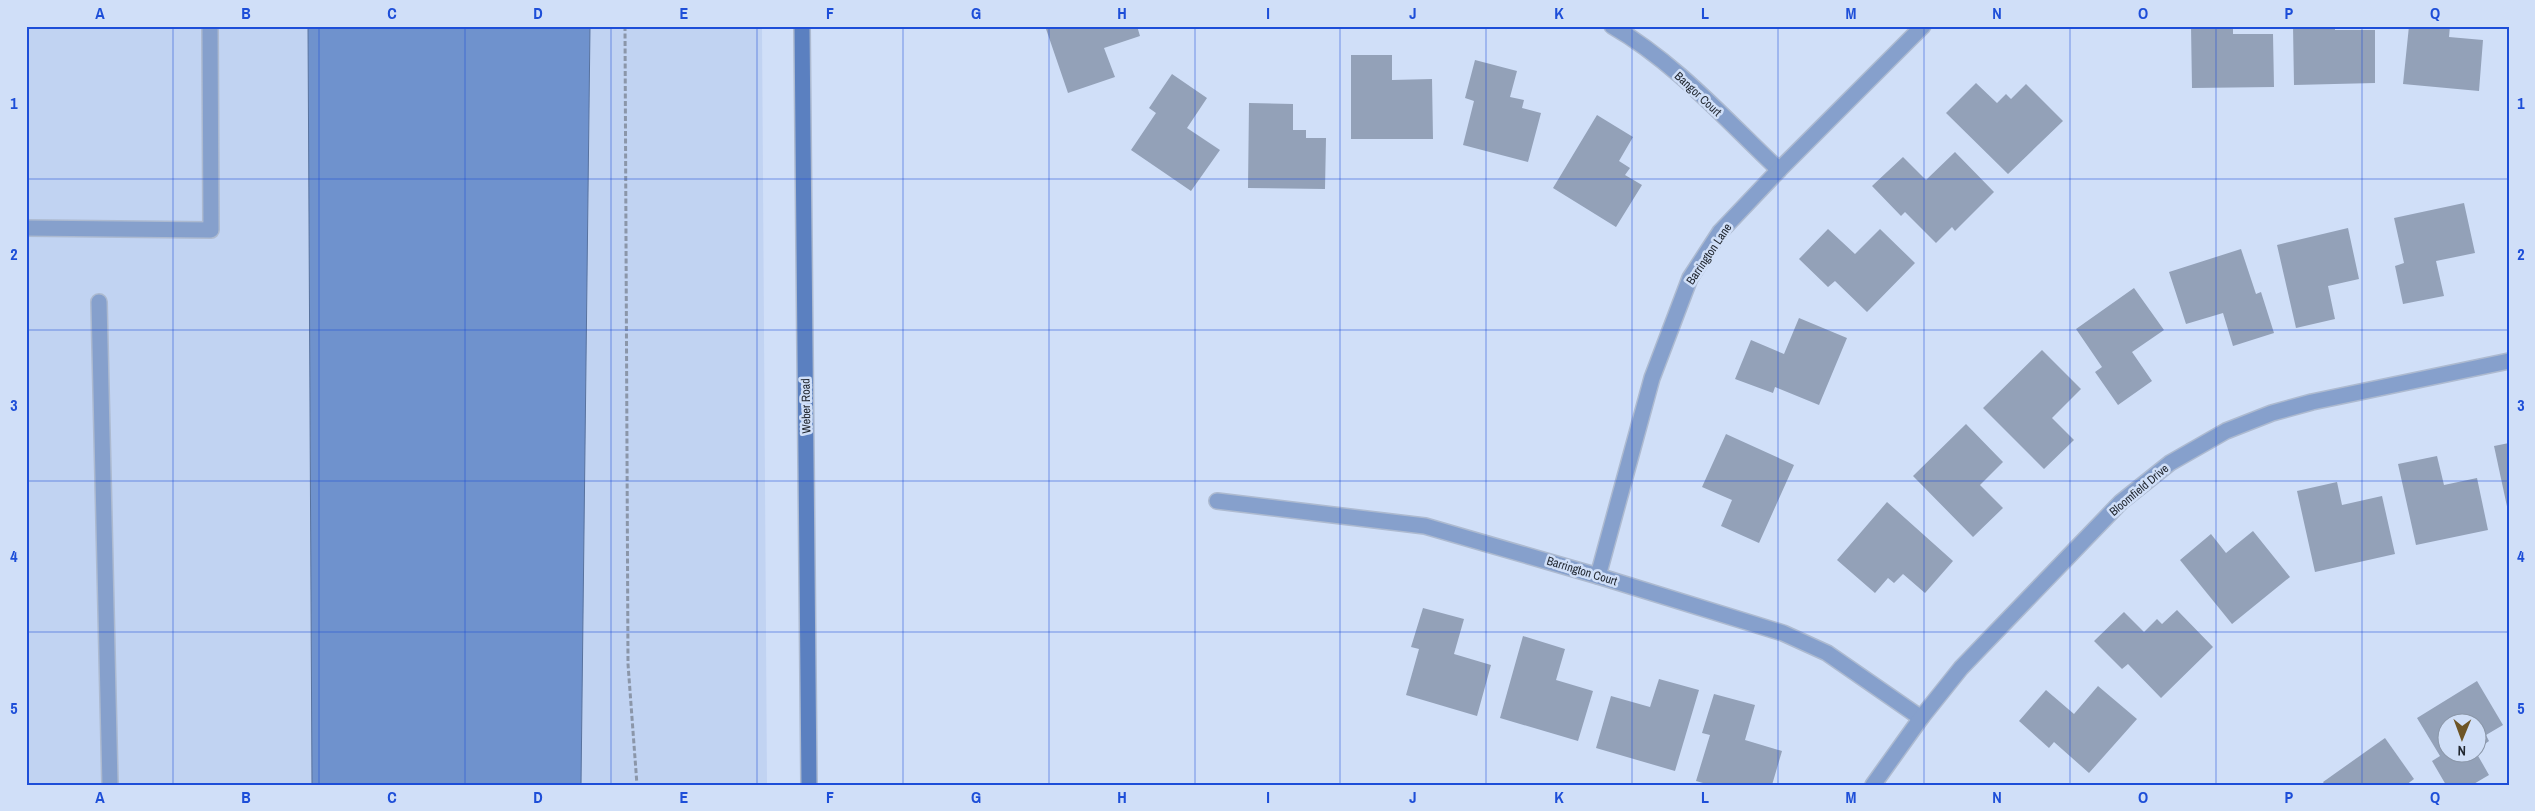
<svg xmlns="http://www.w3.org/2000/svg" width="2535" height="811" font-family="'Archivo Narrow',sans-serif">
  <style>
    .built { fill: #c1d3f2 }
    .water { fill: #6f92cd; stroke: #58729e }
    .building { fill: #93a1b8 }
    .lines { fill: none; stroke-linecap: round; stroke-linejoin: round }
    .lane-casing { stroke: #adbad0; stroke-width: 18 }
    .street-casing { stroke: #adbad0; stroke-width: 18 }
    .secondary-casing { stroke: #adbad0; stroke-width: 18 }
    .path { stroke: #8b96a9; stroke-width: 3; stroke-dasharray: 5 2.5; stroke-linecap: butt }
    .lane { stroke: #86a0cc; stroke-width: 15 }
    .street { stroke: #86a0cc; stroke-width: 15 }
    .secondary { stroke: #5b80c0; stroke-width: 15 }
    .grid { fill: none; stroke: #1d4ed8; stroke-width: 1; stroke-opacity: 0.55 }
    .labels { text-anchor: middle; stroke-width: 5; stroke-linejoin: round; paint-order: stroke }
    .street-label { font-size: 12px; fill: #222831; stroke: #d0dff8 }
    .neatline { fill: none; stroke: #1d4ed8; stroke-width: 2 }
    .grid-label { font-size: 16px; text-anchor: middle; font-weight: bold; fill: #1d4ed8 }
  </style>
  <rect width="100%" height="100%" fill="#d0dff8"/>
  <path class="built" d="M26,26H762L767,785H26Z"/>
  <path class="water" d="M308,26H590L581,785H312Z"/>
  <g class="building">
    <path d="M1045,26H1137L1140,36L1104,48L1115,77L1068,93Z"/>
    <path d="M2191,26H2233V34H2273L2274,87L2192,88Z"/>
    <path d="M2293,26H2335V30H2375V83L2294,85Z"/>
    <path d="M2409,26H2450L2449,37L2483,40L2479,91L2403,84Z"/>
    <path d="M1351,55H1392V80L1432,79L1433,139H1351Z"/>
    <path d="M1475,60L1517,71L1510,97L1524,100L1522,108L1541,113L1528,162L1463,145L1474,101L1465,98Z"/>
    <path d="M1172,74L1207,98L1187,128L1220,150L1191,191L1131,150L1156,113L1149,108Z"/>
    <path d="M1976,83L1997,103L2006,94L2011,99L2026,84L2063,121L2008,174L1946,113Z"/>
    <path d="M1249,103L1293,104V130H1306V138H1326L1325,189L1248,188Z"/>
    <path d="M1597,115L1633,137L1619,161L1630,168L1625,175L1642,185L1616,227L1553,188Z"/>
    <path d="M1955,152L1994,192L1955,231L1952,227L1936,243L1905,212L1901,216L1872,186L1903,157L1926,180Z"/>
    <path d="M2464,203L2475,253L2436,261L2444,296L2403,304L2395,266L2404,263L2394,218Z"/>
    <path d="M2348,228L2359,279L2328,286L2335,319L2296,328L2277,245Z"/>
    <path d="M1828,229L1855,254L1880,229L1915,263L1867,312L1835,281L1828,287L1799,259Z"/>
    <path d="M2241,249L2256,294L2261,292L2274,333L2233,346L2223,313L2186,324L2169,272Z"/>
    <path d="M2134,288L2164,330L2132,352L2152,381L2118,405L2095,372L2102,367L2076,329Z"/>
    <path d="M1799,318L1847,338L1819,405L1775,387L1773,393L1735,379L1751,340L1784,354Z"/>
    <path d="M2042,350L2081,389L2052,418L2074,440L2044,469L1983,408Z"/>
    <path d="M1966,424L2003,462L1980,485L2003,508L1973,537L1913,476Z"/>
    <path d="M1726,434L1794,465L1759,543L1721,526L1732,500L1702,487Z"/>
    <path d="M2509,443V511H2508L2494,446Z"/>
    <path d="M2437,456L2444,485L2477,478L2488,530L2416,545L2398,464Z"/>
    <path d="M2337,482L2342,505L2382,496L2395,554L2315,572L2297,491Z"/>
    <path d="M1887,502L1953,561L1925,593L1903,574L1894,583L1888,578L1875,593L1837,560Z"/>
    <path d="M2253,531L2290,577L2232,624L2180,560L2211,534L2226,553Z"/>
    <path d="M1423,608L1464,619L1454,654L1491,665L1477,716L1406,695L1419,649L1411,647Z"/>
    <path d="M2177,610L2213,647L2161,698L2128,664L2122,669L2094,641L2124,612L2144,632L2157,619L2162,624Z"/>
    <path d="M1523,636L1565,649L1556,680L1593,691L1578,741L1500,718Z"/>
    <path d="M1659,679L1699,690L1675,771L1596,748L1611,696L1650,707Z"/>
    <path d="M2477,681L2503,725L2486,735L2489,741L2478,749V724H2448V754H2477L2489,775L2472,785H2446L2432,761L2440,756L2417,718Z"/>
    <path d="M2098,686L2137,719L2089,773L2054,742L2049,748L2019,721L2046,690L2074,714Z"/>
    <path d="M1714,694L1755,705L1745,740L1782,751L1772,785H1710L1696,781L1710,735L1702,733Z"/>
    <path d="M2385,738L2414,779L2406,785H2325L2323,782Z"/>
  </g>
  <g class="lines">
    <g class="lane-casing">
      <g id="lane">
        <path d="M26,228L211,230L210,26"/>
        <path d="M99,302L110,785"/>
      </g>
    </g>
    <g class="street-casing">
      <g id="street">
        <path d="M1612,26C1675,62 1726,120 1779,170"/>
        <path d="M1217,501L1425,526L1598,576L1783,633L1827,653L1921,718"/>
        <path d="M1598,576L1652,378L1690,278L1720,232L1779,170L1923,26"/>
        <path d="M1873,785L1921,718L1961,668L2121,502L2170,463L2226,431L2272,413L2312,402L2509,361"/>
      </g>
    </g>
    <g class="secondary-casing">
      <path id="secondary" d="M802,26L809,785"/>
    </g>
    <path class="path" d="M625,26L628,664L637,785"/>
    <use href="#lane" class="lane"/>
    <use href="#street" class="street"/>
    <use href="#secondary" class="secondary"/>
  </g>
  <path class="grid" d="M173,26V785M319,26V785M465,26V785M611,26V785M757,26V785M903,26V785M1049,26V785M1195,26V785M1340,26V785M1486,26V785M1632,26V785M1778,26V785M1924,26V785M2070,26V785M2216,26V785M2362,26V785M26,179H2509M26,330H2509M26,481H2509M26,632H2509"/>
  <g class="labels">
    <g class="street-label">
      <text transform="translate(1698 94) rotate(43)" y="4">Bangor Court</text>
      <text transform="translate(1709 254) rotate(-56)" y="4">Barrington Lane</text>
      <text transform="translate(806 406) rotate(-91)" y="4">Weber Road</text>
      <text transform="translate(2139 490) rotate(-40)" y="4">Bloomfield Drive</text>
      <text transform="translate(1582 571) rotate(17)" y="4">Barrington Court</text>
    </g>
  </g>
  <rect width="2535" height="811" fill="none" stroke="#d0dff8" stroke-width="55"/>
  <g transform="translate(2462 738) rotate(181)"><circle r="24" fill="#d0dff8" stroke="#8a96a8"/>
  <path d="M0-4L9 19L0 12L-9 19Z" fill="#6e5526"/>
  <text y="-8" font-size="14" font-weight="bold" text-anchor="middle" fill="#222831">N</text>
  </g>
  <rect x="28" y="28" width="2480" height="756" class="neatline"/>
  <g class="grid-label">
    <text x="100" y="19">A</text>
    <text x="246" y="19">B</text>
    <text x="392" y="19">C</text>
    <text x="538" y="19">D</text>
    <text x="684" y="19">E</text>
    <text x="830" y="19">F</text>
    <text x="976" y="19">G</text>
    <text x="1122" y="19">H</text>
    <text x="1268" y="19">I</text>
    <text x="1413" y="19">J</text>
    <text x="1559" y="19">K</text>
    <text x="1705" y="19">L</text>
    <text x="1851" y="19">M</text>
    <text x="1997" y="19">N</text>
    <text x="2143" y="19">O</text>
    <text x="2289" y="19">P</text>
    <text x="2435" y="19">Q</text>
    <text x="14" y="109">1</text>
    <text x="2521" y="109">1</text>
    <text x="14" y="260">2</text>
    <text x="2521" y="260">2</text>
    <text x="14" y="411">3</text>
    <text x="2521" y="411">3</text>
    <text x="14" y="562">4</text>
    <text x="2521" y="562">4</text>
    <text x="14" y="714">5</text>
    <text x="2521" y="714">5</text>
    <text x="100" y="803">A</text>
    <text x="246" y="803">B</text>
    <text x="392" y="803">C</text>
    <text x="538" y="803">D</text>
    <text x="684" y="803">E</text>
    <text x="830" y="803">F</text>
    <text x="976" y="803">G</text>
    <text x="1122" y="803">H</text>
    <text x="1268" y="803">I</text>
    <text x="1413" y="803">J</text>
    <text x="1559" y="803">K</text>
    <text x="1705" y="803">L</text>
    <text x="1851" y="803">M</text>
    <text x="1997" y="803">N</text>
    <text x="2143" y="803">O</text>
    <text x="2289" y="803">P</text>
    <text x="2435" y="803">Q</text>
  </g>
</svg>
